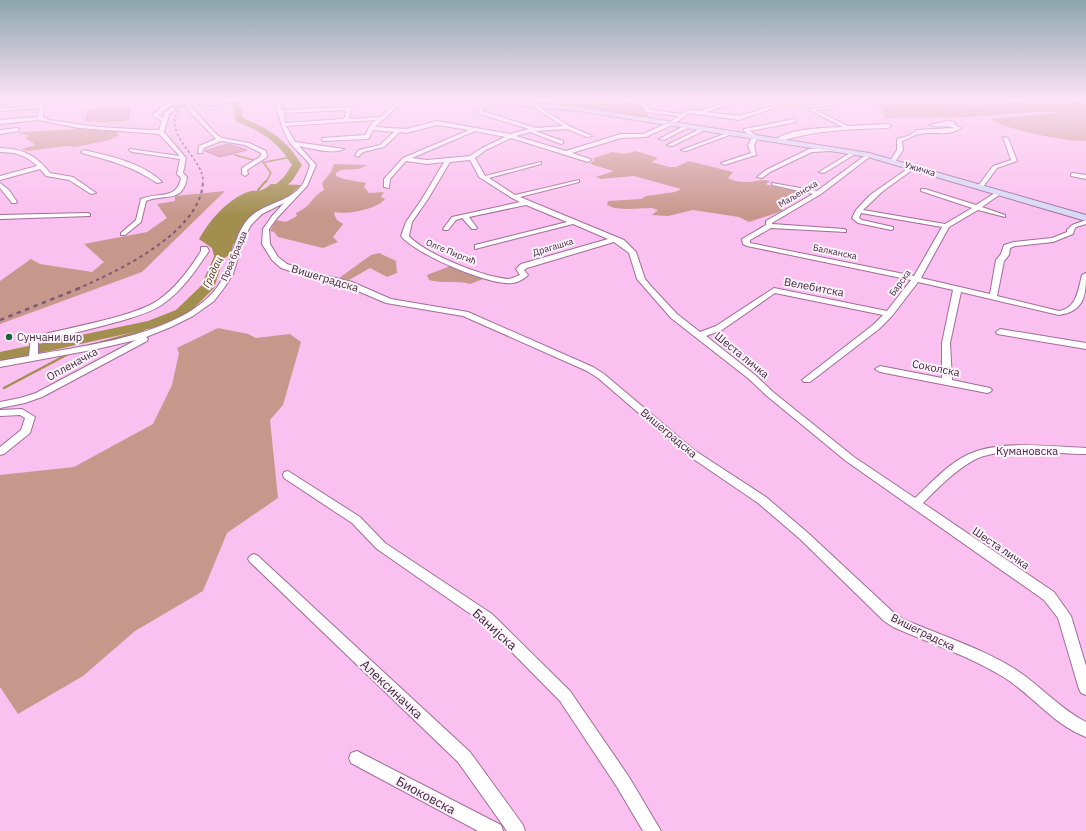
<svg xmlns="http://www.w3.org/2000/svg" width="1086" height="831" font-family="'IBM Plex Sans',sans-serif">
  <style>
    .green { fill: #c8978c }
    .water { fill: #a28f50 }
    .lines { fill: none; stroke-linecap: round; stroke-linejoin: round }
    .stream-far2 { stroke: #a28f50; stroke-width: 1.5 }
    .stream-far1 { stroke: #a28f50; stroke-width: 2 }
    .stream { stroke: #a28f50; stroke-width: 2.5 }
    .river { fill: #a28f50; fill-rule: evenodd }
    .building { fill: #d694af; stroke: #bf7c98 }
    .street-casing { stroke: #a16c98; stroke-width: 2 }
    .secondary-casing { stroke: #a16c98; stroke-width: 2 }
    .street { fill: #fff; fill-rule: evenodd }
    .secondary { fill: #d5dbf7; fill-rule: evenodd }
    .rail-far2 { stroke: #7c5a76; stroke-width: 1.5; stroke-dasharray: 2.5 2.5; stroke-linecap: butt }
    .rail-far1 { stroke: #7c5a76; stroke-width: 2; stroke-dasharray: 3.5 3.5; stroke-linecap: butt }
    .rail { stroke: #7c5a76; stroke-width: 2.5; stroke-dasharray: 4.5 4.5; stroke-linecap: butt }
    .poi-dot { fill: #166839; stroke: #fef2fc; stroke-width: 1.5 }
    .labels { text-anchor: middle; stroke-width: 4; stroke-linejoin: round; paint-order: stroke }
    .far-street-label { font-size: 9px; fill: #3f283b; stroke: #fef2fc }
    .far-water-label { font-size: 10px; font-style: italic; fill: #473902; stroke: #fef2fc }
    .street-label { font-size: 11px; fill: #3f283b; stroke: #fef2fc }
    .poi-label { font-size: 11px; fill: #3f283b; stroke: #fef2fc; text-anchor: start }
    .near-street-label { font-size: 13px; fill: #3f283b; stroke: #fef2fc }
  </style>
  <rect width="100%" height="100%" fill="#fac0ef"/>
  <g class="green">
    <path d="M558,99H622L643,107L649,112L647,118L547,103Z"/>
    <path d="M771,99H861C844,101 781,113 771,99Z"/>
    <path d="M875,99H928L942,104L952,105L997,104L1030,101L1026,99H1069L1086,104V141C1073,143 1000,129 992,119L1057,113L1053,111L966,117L886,118Z"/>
    <path d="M78,129L116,131L119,135L110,140L75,147L66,146L28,151L21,149L36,145L25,138L29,135L19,134L22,132Z"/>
    <path d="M635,151L656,157L657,159L652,162L669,167H676L689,161L733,172L728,178C734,181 740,182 747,182C756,182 762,178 770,181L766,184C770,187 799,191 807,193L804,196L784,202L782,211L749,222L739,217L693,210L668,216L652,215L658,210L652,208L626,209L614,208L607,205L608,201L641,199L646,196L675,192L681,189L634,176L601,179L596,177L614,171L593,165L590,163L595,160L592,159L612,152L625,154Z"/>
    <path d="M334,164L367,165C357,173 345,166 336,173V176C343,180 358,181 366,183L364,187L369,193L384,192L381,197L385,199C378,209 347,215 335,212L334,214L337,220L343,224L333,237L338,242L323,248L278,237L274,232L270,231L276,220L286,222L297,216L296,213C311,207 311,197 324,190L322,183L331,172Z"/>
    <path d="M225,191L142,272L0,324V281L31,259L40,264L92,272L104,262L84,244L147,232L167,218L157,204L175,201V196Z"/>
    <path d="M379,253L396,261L397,273L387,277L370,268L349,280L339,278L371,255Z"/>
    <path d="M450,266L486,278L470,284C457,280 443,284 429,280L427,275Z"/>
    <path d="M218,328L248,334L256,338L290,334L301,342L283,405L270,420L278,498L227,533L203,591L135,631L83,676L18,714L0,687V475L74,467L153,424L172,385L179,353L177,348Z"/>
  </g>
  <path class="water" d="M271,184L301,185L287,198L263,209L241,233L233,245L231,254L216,263L212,248L199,239C210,220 224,203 245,193C257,188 258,195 271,184Z"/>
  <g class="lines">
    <g class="stream-far2">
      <path d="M235,155L257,161"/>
      <path d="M263,162L271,173L266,182"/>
      <path d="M265,162L292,157"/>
    </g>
    <path class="stream-far1" d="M258,190L266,181"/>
    <g class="stream">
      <path d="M88,346L139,332L152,324"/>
      <path d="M4,388L70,353"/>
    </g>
    <g class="river">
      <path d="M231,99H239L243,118C271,130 285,138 302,165L292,181L268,201L264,202L259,199L284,177L292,165C276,139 262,133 236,121Z"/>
      <path d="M226,239L232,243L222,263L214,288L186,316L152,328L0,362V352L148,321L176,310L201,286L220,243Z"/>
    </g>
  </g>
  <g class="building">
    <path d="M130,107L128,120L97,122V120L86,121L88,111Z"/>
    <path d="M228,144L247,150L220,157L205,151Z"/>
  </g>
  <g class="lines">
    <g class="street-casing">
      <g id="street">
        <path d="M17,99H25L0,105V103Z"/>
        <path d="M49,99H54L44,105L43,117L49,120L98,127L151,130H159L162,121L153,116V114L169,102H173V104L158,115L163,118L165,113L172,107L176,108L169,115L164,132L186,158L183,173L187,177C183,204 165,193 146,201L141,222L125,235H121V233L136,220L141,199C158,192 177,200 181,178L177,174L180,159L132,152L129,150L130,149L179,156L178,154L159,134L79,128L39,120L0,124V120L38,117L39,108L0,111V109L39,105Z"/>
        <path d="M274,99H278L283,110L352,107L349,119L380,117L401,99H406L375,127L406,129L437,121L510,134L529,129L477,113L486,100L488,101L482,111L536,128L563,126L531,105L533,103L569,126L592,136L587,137L567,129L535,131L563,141V143L561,144L530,132L516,136L566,151L621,134H643L670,122L678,116L647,112L638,99H642L651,110L681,114L688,110L700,111L730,101L732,103L707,112L739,116L777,105V107L739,120L689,113L674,124L646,137L621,138L572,153L590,159L591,160L588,162L511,138L486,150L475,158L485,176L541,162V164L489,178L515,195L579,180V182L520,197L624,240L636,252L645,279L650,285L677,314L700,332L716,326L774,288L887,311L911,280L747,246L743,244L742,239L766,225V221L813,194L772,185V183L817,191L867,154L872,155L821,194L772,223V224L844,229L846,230V232L771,228L750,240V243L914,276L942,227L861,213L859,218L862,220L893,227V229L891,230L858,223L852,218L856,210L870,195L913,165L915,166V168L883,191L863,210L945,224L972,208L921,191V189H925L976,205L998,191H1002V193L982,207L1005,215V217L978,210L949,227L921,278L990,294L996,260L1001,254L1004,245L1014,242L1052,238L1067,232V230L1072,225L1086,220V224L1076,227L1074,230L1073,234L1053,242L1015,246L1010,248L1009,255L1004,261L997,296L1059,311C1077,308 1078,290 1082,275L1086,273C1086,295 1085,311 1059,315L961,292L950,343L952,380L990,388L992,390L990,392L987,393L880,372L875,369L880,366L942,378V343L953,290L918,282L892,316L879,329L810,382H804L802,380L873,325L883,315L775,293L722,330L706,336L755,375L773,392L854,457L915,498C931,483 947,465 967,455C999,439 1051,447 1086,448V454C1056,454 1000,446 974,460C954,471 938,488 923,503L1054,592L1071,616L1086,666V695L1081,693L1079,689L1058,618L1044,600L846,461L767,396L749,379L671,318L637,279L629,253L614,242L527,268L524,270L528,275C524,279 517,283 512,283C490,286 415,254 401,236L406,222L422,199L444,162L427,164L406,161L390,179L389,188L384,187V179L403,158L469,130L437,125L406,133L400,132L384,147L363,152L358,157L355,155L359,150L380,145L394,132L373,130L369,138L367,139L324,141L322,140V138L365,135L371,124L376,120L286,126L295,142L344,149C334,155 310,148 299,146L316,165L307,186L277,218L269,229L270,244L278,257L287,264L311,272L352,282L391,299L468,312L593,367L604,374L694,450L766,497L808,533L894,613L903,619C939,635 982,648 1015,669C1040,685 1060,709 1086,722V737C1054,725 1033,696 1005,678C972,657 929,643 893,627L884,621L800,539L758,503L686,454L598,378L587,371L463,316L386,303L346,286L305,276L281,268L272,260L262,244L263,229L272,216L284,203L262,214L251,225L244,238L233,274L224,288L214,301L193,316L171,327L146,337L148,339L147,341L42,397L25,403L0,408V402L20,398L36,393L136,340L97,349L0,367V361L29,356L31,337C61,330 91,324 120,316C133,312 146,308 157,301C176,288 189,270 201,251V247H207L209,251C196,270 183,290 163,304C152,312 137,316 124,320C96,328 67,335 38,341V354C91,345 185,333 218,286C232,266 233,235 249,218C264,203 290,202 302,185C306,179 308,171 310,165C305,157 296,151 291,144C281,130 279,114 274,99ZM347,110L344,119L285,123L284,113ZM475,131L505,137L482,148L470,156L427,160L412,158ZM470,160L479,177L512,198L520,202L452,217L443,229L444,230H448L456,220L462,218L472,229H476L477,228L469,217L526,205L567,222L475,245V249L573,224L608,239L521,264L516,269L520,275C516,276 512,279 508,279C483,277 425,254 409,236L412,222L428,199L450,162Z"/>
        <path d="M186,106H190L217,135L222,138L249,143L266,151L267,157L247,170L248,174L245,176L242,174V168L261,156V153L245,145L221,141L204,148L202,153H198L199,146L216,139L186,108Z"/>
        <path d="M834,106L836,108L815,110L848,126L888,124L891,126L888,128C851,129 814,130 778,142L775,140C790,128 825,128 843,127L807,109Z"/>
        <path d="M794,119L796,122L750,131L758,137L754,146L756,155L724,165L721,163L751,153L748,146L752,137L744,131V129Z"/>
        <path d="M947,121L955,122L954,124L961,128C949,137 933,131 920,134C915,134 908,139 902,141L903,150L895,162H891L890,161L897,150V139L908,136L917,130L954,128C944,124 937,129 930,125Z"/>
        <path d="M686,125L691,126L664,140L659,139Z"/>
        <path d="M17,128L19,129V131L0,134V130Z"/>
        <path d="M702,128L707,129L672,146L667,145Z"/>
        <path d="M730,132L735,133L686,151L681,150Z"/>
        <path d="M1003,137L1008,138L1017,161L997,168L983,187H979L978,186L993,166L1011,160Z"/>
        <path d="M0,148C24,149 36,155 50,173L73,177L96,193L91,194L69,180L46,176L40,169L0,180V176L37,166C26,155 15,152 0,152Z"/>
        <path d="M829,148L832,150L831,151L812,152L770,172L762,178L757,177L766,170L809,149Z"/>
        <path d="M84,150C110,156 143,163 162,182L157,183C134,167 109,160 82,153L81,152Z"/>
        <path d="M852,152L857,153L824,173L819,172Z"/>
        <path d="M1073,173L1086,175V179L1071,176V174Z"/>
        <path d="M0,183L9,190L17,202L16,203H12L0,188Z"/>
        <path d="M88,213L90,214V216L0,219V215Z"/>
        <path d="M1000,329L1086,343V349L997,334L996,332Z"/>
        <path d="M22,409L35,417L30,433L4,454L0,455V447L21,430L25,418L20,415L0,416V410Z"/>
        <path d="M288,471L360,517L385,543L492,614L570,691L629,777L661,831H643L617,787L560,701L482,622L377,549L352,523L284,478L283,475L284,472Z"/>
        <path d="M254,554L258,556L470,752L523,825L525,831H507L458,762L250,562L248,559L250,556Z"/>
        <path d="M357,751L501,825L503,831H478L351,763L349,758L351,753Z"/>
      </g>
    </g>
    <g class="secondary-casing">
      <g id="secondary">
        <path d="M161,99L193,101L246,99L243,101C224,103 176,112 161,99Z"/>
        <path d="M463,99H487L579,107L869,153L1086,215V221L868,157L579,111L466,101Z"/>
      </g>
    </g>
    <use href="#street" class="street"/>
    <use href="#secondary" class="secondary"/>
    <path class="rail-far2" d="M189,99C186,103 181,106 178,111C163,136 204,158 203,182"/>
    <path class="rail-far1" d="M77,289C118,271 202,232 203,181"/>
    <path class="rail" d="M0,320L80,288"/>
  </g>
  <linearGradient id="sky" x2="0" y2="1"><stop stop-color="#8ca5ab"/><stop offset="0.46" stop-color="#fde3f8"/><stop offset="1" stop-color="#fde3f8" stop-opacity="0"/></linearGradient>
  <rect width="1086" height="215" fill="url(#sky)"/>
  <circle class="poi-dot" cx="9" cy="337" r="4"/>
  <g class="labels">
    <g class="far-street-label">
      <text transform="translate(920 169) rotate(16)" y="3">Ужичка</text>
      <text transform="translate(798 194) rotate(-31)" y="3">Маљенска</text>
      <text transform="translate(553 247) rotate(-17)" y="3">Драгашка</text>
      <text transform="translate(451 252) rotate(22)" y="3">Олге Пиргић</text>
      <text transform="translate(835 252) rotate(12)" y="3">Балканска</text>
      <text transform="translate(234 256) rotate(-67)" y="3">Прва бразда</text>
      <text transform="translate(900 283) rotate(-54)" y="3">Барска</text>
    </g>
    <g class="far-water-label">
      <text transform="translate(212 272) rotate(-65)" y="4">Градац</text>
    </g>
    <g class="street-label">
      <text transform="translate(325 278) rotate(17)" y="4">Вишеградска</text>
      <text transform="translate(814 287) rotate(11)" y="4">Велебитска</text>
      <text transform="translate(742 355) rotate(39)" y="4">Шеста личка</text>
      <text transform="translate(72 364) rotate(-29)" y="4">Опленачка</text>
      <text transform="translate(936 368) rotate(11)" y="4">Соколска</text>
      <text transform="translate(669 433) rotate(40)" y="4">Вишеградска</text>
      <text x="1027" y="455">Кумановска</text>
      <text transform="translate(1001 548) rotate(34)" y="4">Шеста личка</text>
      <text transform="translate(923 632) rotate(26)" y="4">Вишеградска</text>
    </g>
    <g class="poi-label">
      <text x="17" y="341">Сунчани вир</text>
    </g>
    <g class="near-street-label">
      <text transform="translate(495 629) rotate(42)" y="5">Банијска</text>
      <text transform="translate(392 689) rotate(43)" y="5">Алексиначка</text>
      <text transform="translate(426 795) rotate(28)" y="5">Биоковска</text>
    </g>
  </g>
</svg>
